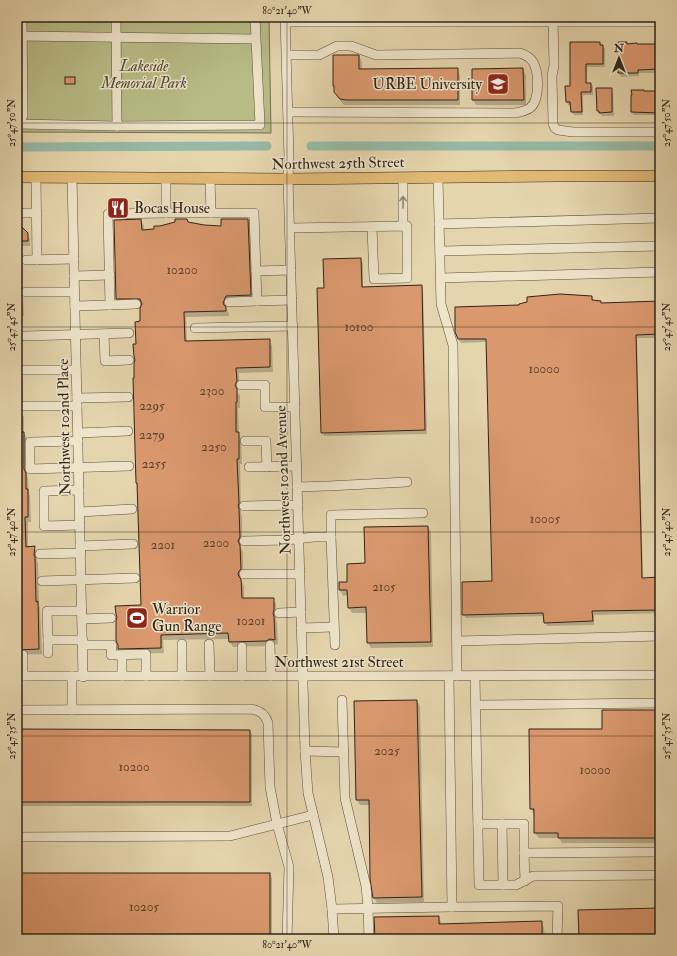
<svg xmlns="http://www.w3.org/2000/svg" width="677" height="956" font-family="'IM FELL Double Pica',serif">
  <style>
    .green { fill: #b8bc87; stroke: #747050 }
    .shadow { fill: #0003 }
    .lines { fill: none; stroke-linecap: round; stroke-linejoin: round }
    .canal { stroke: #96b9a6; stroke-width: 9 }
    .building { fill: #da986d; stroke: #2f241a }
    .minor-casing { stroke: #5c503f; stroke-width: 10 }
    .major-casing { stroke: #2f241a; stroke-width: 12 }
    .minor { stroke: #eee4ca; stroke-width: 9 }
    .major { stroke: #e2ba76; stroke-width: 11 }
    .oneway { stroke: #8e8472 }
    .ticks { fill: none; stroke: #2f241a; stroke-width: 1; stroke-opacity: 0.45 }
    .labels { text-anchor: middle; stroke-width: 3; stroke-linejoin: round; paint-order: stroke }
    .number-label { font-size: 13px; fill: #5a412f }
    .park-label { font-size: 15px; font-style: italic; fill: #514a35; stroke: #eee4ca }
    .poi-label { font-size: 15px; fill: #2f241a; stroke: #eee4ca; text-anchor: start }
    .street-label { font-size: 15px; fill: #2f241a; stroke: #eee4ca }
    .neatline { fill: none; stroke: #2f241a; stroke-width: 1.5 }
    .ticks-label { font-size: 10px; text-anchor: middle; fill: #2f241a }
  </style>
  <rect width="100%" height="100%" fill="#e5d5ad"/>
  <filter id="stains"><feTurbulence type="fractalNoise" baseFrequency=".005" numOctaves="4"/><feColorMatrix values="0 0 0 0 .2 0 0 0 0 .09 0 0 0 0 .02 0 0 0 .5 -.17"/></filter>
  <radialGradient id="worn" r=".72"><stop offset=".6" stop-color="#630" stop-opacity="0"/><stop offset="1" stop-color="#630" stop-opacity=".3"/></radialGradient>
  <path class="green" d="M17,17H269L271,133L17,132Z"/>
  <g class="shadow">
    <path d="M600,43L605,49V67H587V84H591L593,87V95H583V115H574L572,111L571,105H568L567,102L571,87Z"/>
    <path d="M626,43L628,45L660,47V73H639V76L621,77L619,73Z"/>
    <path d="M334,56H359L362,62V70L457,69L460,75V105H344L338,98L335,92V88L334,86Z"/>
    <path d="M523,69L526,75V105H476L473,100Z"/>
    <path d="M611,89L613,93L614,116H602L598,111Z"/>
    <path d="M660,92V115H634L632,112V96Z"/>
    <path d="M141,220L144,226V231L155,230L188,223L204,226L222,228L248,220L251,225L253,300L229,301L226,308L229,314V316L186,317L187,342L269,340L272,346L273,372L239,373V387L237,391L240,396V408H238L239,435L241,439L242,464H240L241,509V513L242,516V543L240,547L243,552V575L241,577V580L244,586V599H273L276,604L277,616L276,619L277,623L278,645L274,644L269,646L233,647L230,642V639L163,640L164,653L122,654L119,649L142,606L139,486L137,483L134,379L137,345L141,322L143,304H120L117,298Z"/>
    <path d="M17,225H20L30,239V246H22L23,295V298L24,316H21L22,373V377L23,380V408L21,413L24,417V433L27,438V475L28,479L29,493L30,496L31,522H28V547H34L37,553V561L38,564L39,605L40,608L42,654L17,655Z"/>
    <path d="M360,259L363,263V288L421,286L423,290L427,434L324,436L322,432L325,289Z"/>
    <path d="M592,297L594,301L601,304L660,302V338H637L643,578H660V613L594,615V625L547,626L545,622L544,616L466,618L463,614L493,582L487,342L461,343L458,339L520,306Z"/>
    <path d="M428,527L431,532L433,647L371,648L368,643L367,613H352L349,608L348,595L343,596L340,590V583H348L366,564Z"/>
    <path d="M417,701L420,706L424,902L377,903L374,898L370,805H360L357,800Z"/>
    <path d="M660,711V843H562L559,838H539L535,833V815H534L531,809L530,730H603Z"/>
    <path d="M17,730L250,731L252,734V806H17Z"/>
    <path d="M17,874H270L272,878V939H17Z"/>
    <path d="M438,917L441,922L442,925L541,922L544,927L545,939H376Z"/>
  </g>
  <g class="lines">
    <g class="canal">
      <path d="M311,146H660"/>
      <path d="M17,147L267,146"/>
    </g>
  </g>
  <g class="building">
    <path d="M570,42H600V45H603V64H586V83H591V92H581L582,112H571L570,102H566L565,86H570Z"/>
    <path d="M618,42H627V44L637,43V44H660V69L638,70V73H618Z"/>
    <path d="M333,55H359V69L458,68V100H346L340,99L334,92V86H333Z"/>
    <path d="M523,68L524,100H472V69Z"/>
    <rect x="65" y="77" width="10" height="7"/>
    <path d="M596,88H612V112L599,113V111H597Z"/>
    <path d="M631,90H644V91H660V113L631,112V95H632Z"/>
    <path d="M141,219L142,230L154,229V226H160L175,222V219H187L188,222L204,225L221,226V219H248L251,295L226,296L223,303L224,305L226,307V311L184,312L185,341L270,339V367L236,368L237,381L235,385L237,389V402H236V432H239V459H237L239,503L238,506L239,509L240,537L238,541L240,545L241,569L239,571L238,574L239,577L241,579L242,598H274V610L273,613L274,617L275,640L270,639L266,641L229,642L228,633L161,635V648L118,649V645L116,641V621L117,617L116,614L115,606L141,605L137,483H136L133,378H134V363L135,360L134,356L133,344H136L135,322L140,321V308L142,304L140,299H116L114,220Z"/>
    <path d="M17,222L28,233V241H17Z"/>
    <path d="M361,258L362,287L422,285L425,430L321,433L317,288H324L323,259Z"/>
    <path d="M560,294L592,296V300L601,301V303L660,301V334L636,335L642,578L660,577V610L592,611L593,621L544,623L543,613L462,615V582L492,581L486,339H458L455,332V307L519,305V304L527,302V297Z"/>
    <path d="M17,432H24V469L26,473V489H28V517H25L26,547L35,546L34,555L35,557L36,602L38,601L39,649L17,650Z"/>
    <path d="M428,526L431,642L367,643L366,607L348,608L347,590H339V582H347V564L365,563L364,527Z"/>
    <path d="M417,700L422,897L373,898L370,879L369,800H356L354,701Z"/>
    <path d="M602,710H660V838H558V833H534V809H530L529,729H602Z"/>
    <path d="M17,729L250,730V802H17Z"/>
    <rect x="17" y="873" width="253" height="66"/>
    <path d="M660,908V939H579L578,910Z"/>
    <path d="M439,916V924L542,921V939H375L374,917Z"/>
  </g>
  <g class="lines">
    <g class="minor-casing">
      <g id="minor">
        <path d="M116,17L117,126"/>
        <path d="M285,17L289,157L288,179L305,751L308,793L328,877L332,909L334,939"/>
        <path d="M553,17L554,66L552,76L553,124L555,128L558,130L573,132H660"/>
        <path d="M286,22H660"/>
        <path d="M17,36L255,39"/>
        <path d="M287,55H319L337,46H351L376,55L520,53C526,55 530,57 533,62C539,72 540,100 530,108C526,111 520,112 515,113L288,112"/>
        <path d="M17,123L23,116L22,17"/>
        <path d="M17,124L117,126L260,125L255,17"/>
        <path d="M36,177L37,260"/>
        <path d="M72,177L83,677"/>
        <path d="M438,177L441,304L453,345L457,676"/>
        <path d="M166,178V213H211"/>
        <path d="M210,178L211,213H254L257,301L229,302"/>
        <path d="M17,213H37"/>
        <path d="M439,224L660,218"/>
        <path d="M403,226V178"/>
        <path d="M290,228L407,226V278L374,279L372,227"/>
        <path d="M440,251L660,246"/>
        <path d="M26,260L74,259"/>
        <path d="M256,271L291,270"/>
        <path d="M74,276L110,275"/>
        <path d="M441,278L660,272"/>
        <path d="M26,292H74"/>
        <path d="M257,301L292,300"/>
        <path d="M136,304L110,305L108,214L166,213"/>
        <path d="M75,306L110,305"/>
        <path d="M195,328L293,326"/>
        <path d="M104,334L105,361L129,360"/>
        <path d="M25,336L129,333"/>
        <path d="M25,370H76"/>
        <path d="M241,385H265V407H295"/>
        <path d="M77,398L128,397"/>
        <path d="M25,406H77"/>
        <path d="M78,433L128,431"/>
        <path d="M78,441L30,442V469L129,466"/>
        <path d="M245,441H266L267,467"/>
        <path d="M249,467L297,466"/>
        <path d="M297,487L328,486L407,482"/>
        <path d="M79,490L44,491V526L80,525"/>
        <path d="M244,506L298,505"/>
        <path d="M80,512L132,509"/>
        <path d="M331,537L335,645"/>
        <path d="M244,541L286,540L314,537H331V515L423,513"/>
        <path d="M80,546L133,544"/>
        <path d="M40,554L81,553"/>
        <path d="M244,574H300"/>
        <path d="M42,581L135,578"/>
        <path d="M279,613L301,612"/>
        <path d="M82,619L111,618"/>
        <path d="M301,628L334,627"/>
        <path d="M48,640L47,611H82"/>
        <path d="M457,641L660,636"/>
        <path d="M182,644V676"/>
        <path d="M209,644L210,676"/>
        <path d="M83,645H112L111,655L146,654V676"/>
        <path d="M270,645L271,676"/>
        <path d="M242,647V676"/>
        <path d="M48,653V640H83"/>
        <path d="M122,655V676"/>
        <path d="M17,676H348L660,675"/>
        <path d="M23,676V655"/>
        <path d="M72,676V710"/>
        <path d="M449,676L452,907"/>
        <path d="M475,676L479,885H516L533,876L660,875"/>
        <path d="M342,700L345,798L366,886L368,908L369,939"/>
        <path d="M476,705L660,703"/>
        <path d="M17,710L250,709C260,710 265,714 268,723L270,787L277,824L289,867L287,939"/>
        <path d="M305,751L344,752"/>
        <path d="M478,824H524V853"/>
        <path d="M502,824L503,885"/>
        <path d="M17,837L230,836L313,815"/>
        <path d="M525,881L524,853L660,852"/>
        <path d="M332,909L452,907L558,906L557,939"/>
      </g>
    </g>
    <g class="major-casing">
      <path id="major" d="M17,177L288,179L559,176H660"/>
    </g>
    <use href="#minor" class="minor"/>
    <use href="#major" class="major"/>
  </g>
  <defs><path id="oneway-shaft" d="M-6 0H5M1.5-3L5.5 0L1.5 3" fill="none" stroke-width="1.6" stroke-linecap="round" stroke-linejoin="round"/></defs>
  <use class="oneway" href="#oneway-shaft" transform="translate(403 202) rotate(-90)"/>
  <path class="ticks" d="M287,17V939M657,17V939M17,123H660M17,327H660M17,532H660M17,736H660"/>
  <defs>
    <g id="university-square" transform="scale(1.15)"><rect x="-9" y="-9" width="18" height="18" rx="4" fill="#8f2418" stroke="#eee4ca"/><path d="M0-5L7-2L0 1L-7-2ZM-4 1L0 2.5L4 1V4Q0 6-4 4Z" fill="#fff"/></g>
    <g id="restaurant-square" transform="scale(1.15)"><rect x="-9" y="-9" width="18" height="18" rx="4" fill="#8f2418" stroke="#eee4ca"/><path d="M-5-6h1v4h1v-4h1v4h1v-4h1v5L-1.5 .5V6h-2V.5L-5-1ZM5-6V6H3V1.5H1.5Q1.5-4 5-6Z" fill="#fff"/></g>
    <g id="stadium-square" transform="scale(1.15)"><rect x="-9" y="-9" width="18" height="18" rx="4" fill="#8f2418" stroke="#eee4ca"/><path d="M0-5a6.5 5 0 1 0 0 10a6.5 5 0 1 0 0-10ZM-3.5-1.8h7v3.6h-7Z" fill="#fff"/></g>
  </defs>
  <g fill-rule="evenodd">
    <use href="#university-square" x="498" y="84"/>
    <use href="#restaurant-square" x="118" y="208"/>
    <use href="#stadium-square" x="137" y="618"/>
  </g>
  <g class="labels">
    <g class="number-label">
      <text x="182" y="274">10200</text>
      <text x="359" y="331">10100</text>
      <text x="544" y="373">10000</text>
      <text x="212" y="395">2300</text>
      <text x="152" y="410">2295</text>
      <text x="152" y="439">2279</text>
      <text x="214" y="451">2250</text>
      <text x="154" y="468">2255</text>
      <text x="545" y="523">10005</text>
      <text x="216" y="547">2200</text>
      <text x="163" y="549">2201</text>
      <text x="384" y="591">2105</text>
      <text x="251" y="625">10201</text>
      <text x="387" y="755">2025</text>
      <text x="134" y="771">10200</text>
      <text x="595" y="774">10000</text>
      <text x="144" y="911">10205</text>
    </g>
    <g class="park-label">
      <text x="144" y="71">Lakeside<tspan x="144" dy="17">Memorial Park</tspan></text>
    </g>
    <g class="poi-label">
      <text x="482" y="89" text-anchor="end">URBE University</text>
      <text x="134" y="213">Bocas House</text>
      <text x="152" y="614">Warrior<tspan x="152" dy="17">Gun Range</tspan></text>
    </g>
    <g class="street-label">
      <text transform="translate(338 163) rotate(-1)" y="5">Northwest 25th Street</text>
      <text transform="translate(64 427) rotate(-91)" y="5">Northwest 102nd Place</text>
      <text transform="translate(283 480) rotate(-92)" y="5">Northwest 102nd Avenue</text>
      <text x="339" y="667">Northwest 21st Street</text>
    </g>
  </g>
  <rect width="677" height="956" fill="none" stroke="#e5d5ad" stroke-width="44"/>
  <g transform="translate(619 58)" stroke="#eee4ca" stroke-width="3" paint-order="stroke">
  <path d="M0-3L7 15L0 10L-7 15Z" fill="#2f241a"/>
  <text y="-6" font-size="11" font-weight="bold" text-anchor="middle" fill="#2f241a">N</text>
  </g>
  <rect x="22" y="22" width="633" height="912" class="neatline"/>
  <g class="ticks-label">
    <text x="287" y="14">80°21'40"W</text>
    <text transform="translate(11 123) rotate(-90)" y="4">25°47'50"N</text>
    <text transform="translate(666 123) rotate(-90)" y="4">25°47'50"N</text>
    <text transform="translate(11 327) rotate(-90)" y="4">25°47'45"N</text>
    <text transform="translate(666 327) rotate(-90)" y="4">25°47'45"N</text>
    <text transform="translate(11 532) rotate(-90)" y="4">25°47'40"N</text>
    <text transform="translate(666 532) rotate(-90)" y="4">25°47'40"N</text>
    <text transform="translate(11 736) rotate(-90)" y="4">25°47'35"N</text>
    <text transform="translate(666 736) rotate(-90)" y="4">25°47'35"N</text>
    <text x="287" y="948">80°21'40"W</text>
  </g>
  <rect width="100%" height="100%" filter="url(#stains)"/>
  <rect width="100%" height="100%" fill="url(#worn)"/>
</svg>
